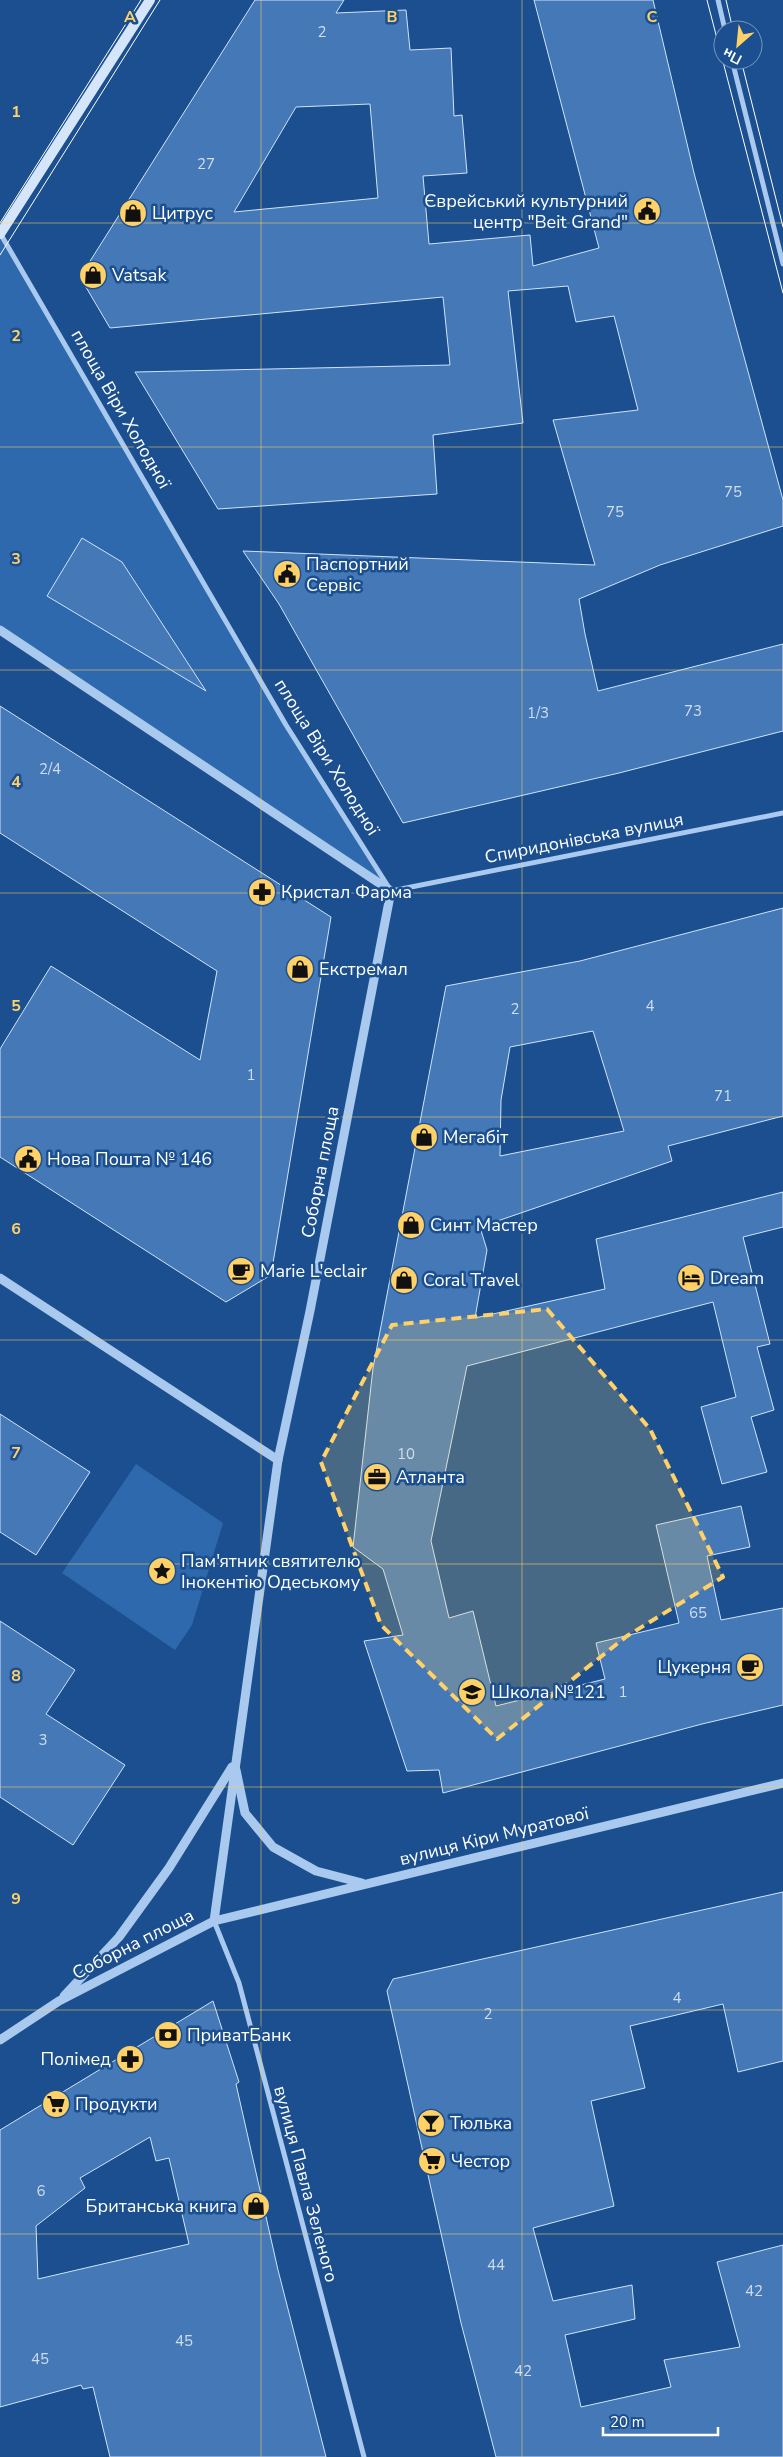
<svg xmlns="http://www.w3.org/2000/svg" width="783" height="2457" font-family="'Nunito Sans',sans-serif">
  <style>
    .green { fill: #2e69ad }
    .building { fill: #4478b7; stroke: #cfe3fa; fill-rule: evenodd }
    .lines { fill: none; stroke-linecap: round; stroke-linejoin: round }
    .minor { stroke: #a9c9ee; stroke-width: 5 }
    .tertiary { stroke: #a9c9ee; stroke-width: 9 }
    .secondary { stroke: #d6e6fa; stroke-width: 10 }
    .tram { stroke: #fff; stroke-width: 1 }
    .marked { fill: #ffd166; fill-opacity: 0.2; stroke: #ffd166; stroke-width: 4; stroke-dasharray: 10 6; stroke-linejoin: round }
    .grid { fill: none; stroke: #ffd166; stroke-width: 1; stroke-opacity: 0.55 }
    .labels { text-anchor: middle; stroke-width: 5; stroke-linejoin: round; paint-order: stroke }
    .number-label { font-size: 15px; fill: #d0dded }
    .poi-label { font-size: 18px; fill: #fff; stroke: #1b4f8f; text-anchor: start }
    .street-label { font-size: 18px; fill: #fff; stroke: #1b4f8f }
    .grid-label { font-size: 16px; text-anchor: middle; font-weight: bold; fill: #ffd166; stroke: #1b4f8f; stroke-width: 5; stroke-linejoin: round; paint-order: stroke }
  </style>
  <rect width="100%" height="100%" fill="#1b4f8f"/>
  <g class="green">
    <path d="M0,234L286,725L391,891L0,630Z"/>
    <path d="M136,1464L223,1523L192,1625L175,1650L62,1573Z"/>
  </g>
  <g class="building">
    <path d="M255,0H344L336,13L406,10L410,50L451,48L454,116L462,115L467,173L423,176L429,244L530,235L533,266L599,248L534,0H653L694,173L783,500V526L660,565L579,599L585,634L598,691L783,644V731L619,773L403,823L279,604L243,551L595,565L553,420L638,410L614,316L576,322L568,286L508,291L523,423L433,435L437,494L218,509L135,372L450,365L443,297L110,328L80,277ZM370,104L378,198L234,212L296,107Z"/>
    <path d="M82,538L122,562L206,691L47,596Z"/>
    <path d="M0,706L331,917L271,1275L226,1302L0,1157V1049L51,966L200,1060L217,971L0,833Z"/>
    <path d="M783,908V1116L668,1146L672,1161L480,1227L487,1250L475,1318L605,1289L596,1239L783,1192V1227L743,1237L770,1344L757,1347L774,1410L751,1417L767,1472L722,1484L701,1407L736,1397L713,1302L467,1366L431,1541L449,1618L473,1611L496,1706L605,1679L596,1643L679,1623L656,1525L741,1506L750,1547L707,1556L721,1620L783,1608V1705L702,1724L443,1793L439,1770L407,1771L364,1641L403,1635L383,1569L353,1547L373,1368L446,986L580,961ZM593,1031L624,1131L500,1156L501,1100L510,1047Z"/>
    <path d="M0,1414L90,1472L36,1555L0,1532Z"/>
    <path d="M0,1621L75,1670L46,1714L125,1765L73,1845L0,1797Z"/>
    <path d="M783,1892V2061L738,2072L723,2004L630,2026L645,2088L591,2101L614,2206L533,2228L553,2301L632,2285L635,2319L565,2335L581,2407L671,2387L664,2360L740,2347L717,2262L783,2245V2457H496L461,2323L387,1991L393,1979Z"/>
    <path d="M213,2001L239,2082L236,2084L278,2270L326,2457H110L93,2387L83,2389L81,2385L0,2407V2130ZM150,2137L156,2161L169,2158L189,2244L38,2279L36,2226L85,2188L80,2178Z"/>
  </g>
  <g class="lines">
    <g class="minor">
      <path d="M718,0L725,30"/>
      <path d="M732,60L783,264"/>
      <path d="M0,233L286,725L391,891L783,813"/>
      <path d="M214,1921L239,1983L364,2457"/>
    </g>
    <g class="tertiary">
      <path d="M0,630L391,891L310,1311L278,1460L214,1921"/>
      <path d="M0,1278L278,1460"/>
      <path d="M236,1770L245,1813L273,1847L316,1871L362,1883"/>
      <path d="M64,1996L119,1937L169,1868L232,1767"/>
      <path d="M0,2040L59,2001L214,1921L783,1783"/>
    </g>
    <path class="secondary" d="M0,234L150,0"/>
    <g class="tram">
      <path d="M707,0L783,293"/>
      <path d="M726,0L733,30"/>
      <path d="M741,60L783,227"/>
      <path d="M0,223L141,0"/>
      <path d="M0,255L160,0"/>
    </g>
  </g>
  <path class="marked" d="M547,1309L650,1429L723,1577L627,1636L497,1739L381,1625L321,1462L392,1325Z"/>
  <path class="grid" d="M261,0V2457M522,0V2457M0,223H783M0,447H783M0,670H783M0,893H783M0,1117H783M0,1340H783M0,1564H783M0,1787H783M0,2010H783M0,2234H783"/>
  <defs>
    <g id="civic-disc" transform="scale(1.4375)"><circle r="9.5" fill="#ffd166" stroke="#1b4f8f"/><path d="M-.6-6.5H3V-4.5H.6V-3L4-1V1h2V6H-6V1h2V-1L-.6-3ZM-1.2 2.5V6h2.4V2.5Z" fill="#111"/></g>
    <g id="shop-disc" transform="scale(1.4375)"><circle r="9.5" fill="#ffd166" stroke="#1b4f8f"/><path d="M-5-2.5h2.3a2.7 3.5 0 0 1 5.4 0H5L5.5 6h-11ZM-1.5-2.5h3a1.5 2.3 0 0 0-3 0Z" fill="#111"/></g>
    <g id="pharmacy-disc" transform="scale(1.4375)"><circle r="9.5" fill="#ffd166" stroke="#1b4f8f"/><path d="M-2-6h4v4h4v4h-4v4h-4v-4h-4v-4h4Z" fill="#111"/></g>
    <g id="cafe-disc" transform="scale(1.4375)"><circle r="9.5" fill="#ffd166" stroke="#1b4f8f"/><path d="M-5.5-4.5H6V0H3Q3 3.5 0 3.5H-2.5Q-5.5 3.5-5.5 0ZM3-3.2v2h1.7v-2ZM-6 4.5H4V6H-6Z" fill="#111"/></g>
    <g id="hotel-disc" transform="scale(1.4375)"><circle r="9.5" fill="#ffd166" stroke="#1b4f8f"/><path d="M-6-4.5h1.5V1H6V5H4.5V3h-9V5H-6ZM-4 0a1.8 1.8 0 1 1 3.6 0ZM.5 0V-2.5h3Q6-2.5 6 0Z" fill="#111"/></g>
    <g id="office-disc" transform="scale(1.4375)"><circle r="9.5" fill="#ffd166" stroke="#1b4f8f"/><path d="M-6-3h4V-5.5h4V-3h4V5H-6ZM-1-4.5V-3h2v-1.5ZM-6 0V1H6V0Z" fill="#111"/></g>
    <g id="sight-disc" transform="scale(1.4375)"><circle r="9.5" fill="#ffd166" stroke="#1b4f8f"/><path d="M0-6L1.8-2.2L6-1.7L2.9 1.2L3.7 5.4L0 3.3L-3.7 5.4L-2.9 1.2L-6-1.7L-1.8-2.2Z" fill="#111"/></g>
    <g id="school-disc" transform="scale(1.4375)"><circle r="9.5" fill="#ffd166" stroke="#1b4f8f"/><path d="M0-5L7-2L0 1L-7-2ZM-4 1L0 2.5L4 1V4Q0 6-4 4Z" fill="#111"/></g>
    <g id="bank-disc" transform="scale(1.4375)"><circle r="9.5" fill="#ffd166" stroke="#1b4f8f"/><path d="M-6-4H6V4H-6ZM0-2.3a2.3 2.3 0 1 0 0 4.6a2.3 2.3 0 1 0 0-4.6Z" fill="#111"/></g>
    <g id="supermarket-disc" transform="scale(1.4375)"><circle r="9.5" fill="#ffd166" stroke="#1b4f8f"/><path d="M-6-5.5h2.5l.6 2H6L4.5 2H-2.5L-4.4-4H-6ZM-1.5 3.2a1.3 1.3 0 1 0 .1 0ZM3 3.2a1.3 1.3 0 1 0 .1 0Z" fill="#111"/></g>
    <g id="bar-disc" transform="scale(1.4375)"><circle r="9.5" fill="#ffd166" stroke="#1b4f8f"/><path d="M-6-5H6L.8 .8V4.5H3.5V6h-7V4.5H-.8V.8Z" fill="#111"/></g>
  </defs>
  <g fill-rule="evenodd">
    <use href="#civic-disc" x="647" y="211"/>
    <use href="#shop-disc" x="133" y="213"/>
    <use href="#shop-disc" x="93" y="275"/>
    <use href="#civic-disc" x="287" y="574"/>
    <use href="#pharmacy-disc" x="262" y="892"/>
    <use href="#shop-disc" x="300" y="969"/>
    <use href="#shop-disc" x="424" y="1137"/>
    <use href="#civic-disc" x="28" y="1159"/>
    <use href="#shop-disc" x="411" y="1225"/>
    <use href="#cafe-disc" x="241" y="1271"/>
    <use href="#hotel-disc" x="691" y="1278"/>
    <use href="#shop-disc" x="404" y="1280"/>
    <use href="#office-disc" x="377" y="1477"/>
    <use href="#sight-disc" x="162" y="1571"/>
    <use href="#cafe-disc" x="750" y="1667"/>
    <use href="#school-disc" x="472" y="1692"/>
    <use href="#bank-disc" x="168" y="2035"/>
    <use href="#pharmacy-disc" x="130" y="2059"/>
    <use href="#supermarket-disc" x="56" y="2104"/>
    <use href="#bar-disc" x="431" y="2123"/>
    <use href="#supermarket-disc" x="432" y="2161"/>
    <use href="#shop-disc" x="256" y="2206"/>
  </g>
  <g class="labels">
    <g class="number-label">
      <text x="322" y="37">2</text>
      <text x="206" y="169">27</text>
      <text x="733" y="497">75</text>
      <text x="615" y="517">75</text>
      <text x="693" y="716">73</text>
      <text x="538" y="718">1/3</text>
      <text x="50" y="774">2/4</text>
      <text x="650" y="1011">4</text>
      <text x="515" y="1014">2</text>
      <text x="251" y="1080">1</text>
      <text x="723" y="1101">71</text>
      <text x="406" y="1459">10</text>
      <text x="698" y="1618">65</text>
      <text x="623" y="1697">1</text>
      <text x="43" y="1745">3</text>
      <text x="677" y="2003">4</text>
      <text x="488" y="2019">2</text>
      <text x="41" y="2196">6</text>
      <text x="496" y="2270">44</text>
      <text x="754" y="2296">42</text>
      <text x="184" y="2346">45</text>
      <text x="40" y="2364">45</text>
      <text x="523" y="2376">42</text>
    </g>
    <g class="poi-label">
      <text x="628" y="207" text-anchor="end">Єврейський культурний<tspan x="628" dy="21">центр "Beit Grand"</tspan></text>
      <text x="152" y="219">Цитрус</text>
      <text x="112" y="281">Vatsak</text>
      <text x="306" y="570">Паспортний<tspan x="306" dy="21">Сервіс</tspan></text>
      <text x="281" y="898">Кристал Фарма</text>
      <text x="319" y="975">Екстремал</text>
      <text x="443" y="1143">Мегабіт</text>
      <text x="47" y="1165">Нова Пошта № 146</text>
      <text x="430" y="1231">Синт Мастер</text>
      <text x="260" y="1277">Marie L'eclair</text>
      <text x="710" y="1284">Dream</text>
      <text x="423" y="1286">Coral Travel</text>
      <text x="396" y="1483">Атланта</text>
      <text x="181" y="1567">Пам'ятник святителю<tspan x="181" dy="21">Інокентію Одеському</tspan></text>
      <text x="731" y="1673" text-anchor="end">Цукерня</text>
      <text x="491" y="1698">Школа №121</text>
      <text x="187" y="2041">ПриватБанк</text>
      <text x="111" y="2065" text-anchor="end">Полімед</text>
      <text x="75" y="2110">Продукти</text>
      <text x="450" y="2129">Тюлька</text>
      <text x="451" y="2167">Честор</text>
      <text x="237" y="2212" text-anchor="end">Британська книга</text>
    </g>
    <g class="street-label">
      <text transform="translate(121 409) rotate(60)" y="6">площа Віри Холодної</text>
      <text transform="translate(327 757) rotate(58)" y="6">площа Віри Холодної</text>
      <text transform="translate(584 838) rotate(-11)" y="6">Спиридонівська вулиця</text>
      <text transform="translate(320 1172) rotate(-79)" y="6">Соборна площа</text>
      <text transform="translate(494 1836) rotate(-14)" y="6">вулиця Кіри Муратової</text>
      <text transform="translate(133 1944) rotate(-27)" y="6">Соборна площа</text>
      <text transform="translate(306 2184) rotate(75)" y="6">вулиця Павла Зеленого</text>
    </g>
  </g>
  <g class="grid-label">
    <text x="130" y="22">A</text>
    <text x="392" y="22">B</text>
    <text x="652" y="22">C</text>
    <text x="16" y="117">1</text>
    <text x="16" y="341">2</text>
    <text x="16" y="564">3</text>
    <text x="16" y="787">4</text>
    <text x="16" y="1011">5</text>
    <text x="16" y="1234">6</text>
    <text x="16" y="1458">7</text>
    <text x="16" y="1681">8</text>
    <text x="16" y="1904">9</text>
  </g>
  <g transform="translate(738 45) rotate(207)"><circle r="24" fill="#1b4f8f" stroke="#7695bc"/>
  <path d="M0-4L9 19L0 12L-9 19Z" fill="#ffd166"/>
  <text y="-8" font-size="14" font-weight="bold" text-anchor="middle" fill="#ffffff">Пн</text>
  </g>
  <path d="M603 2427v8h115v-8" fill="none" stroke="#ffffff" stroke-width="2.5"/>
  <text x="610" y="2427" font-size="15" fill="#ffffff" stroke="#1b4f8f" stroke-width="4" paint-order="stroke">20 m</text>
</svg>
